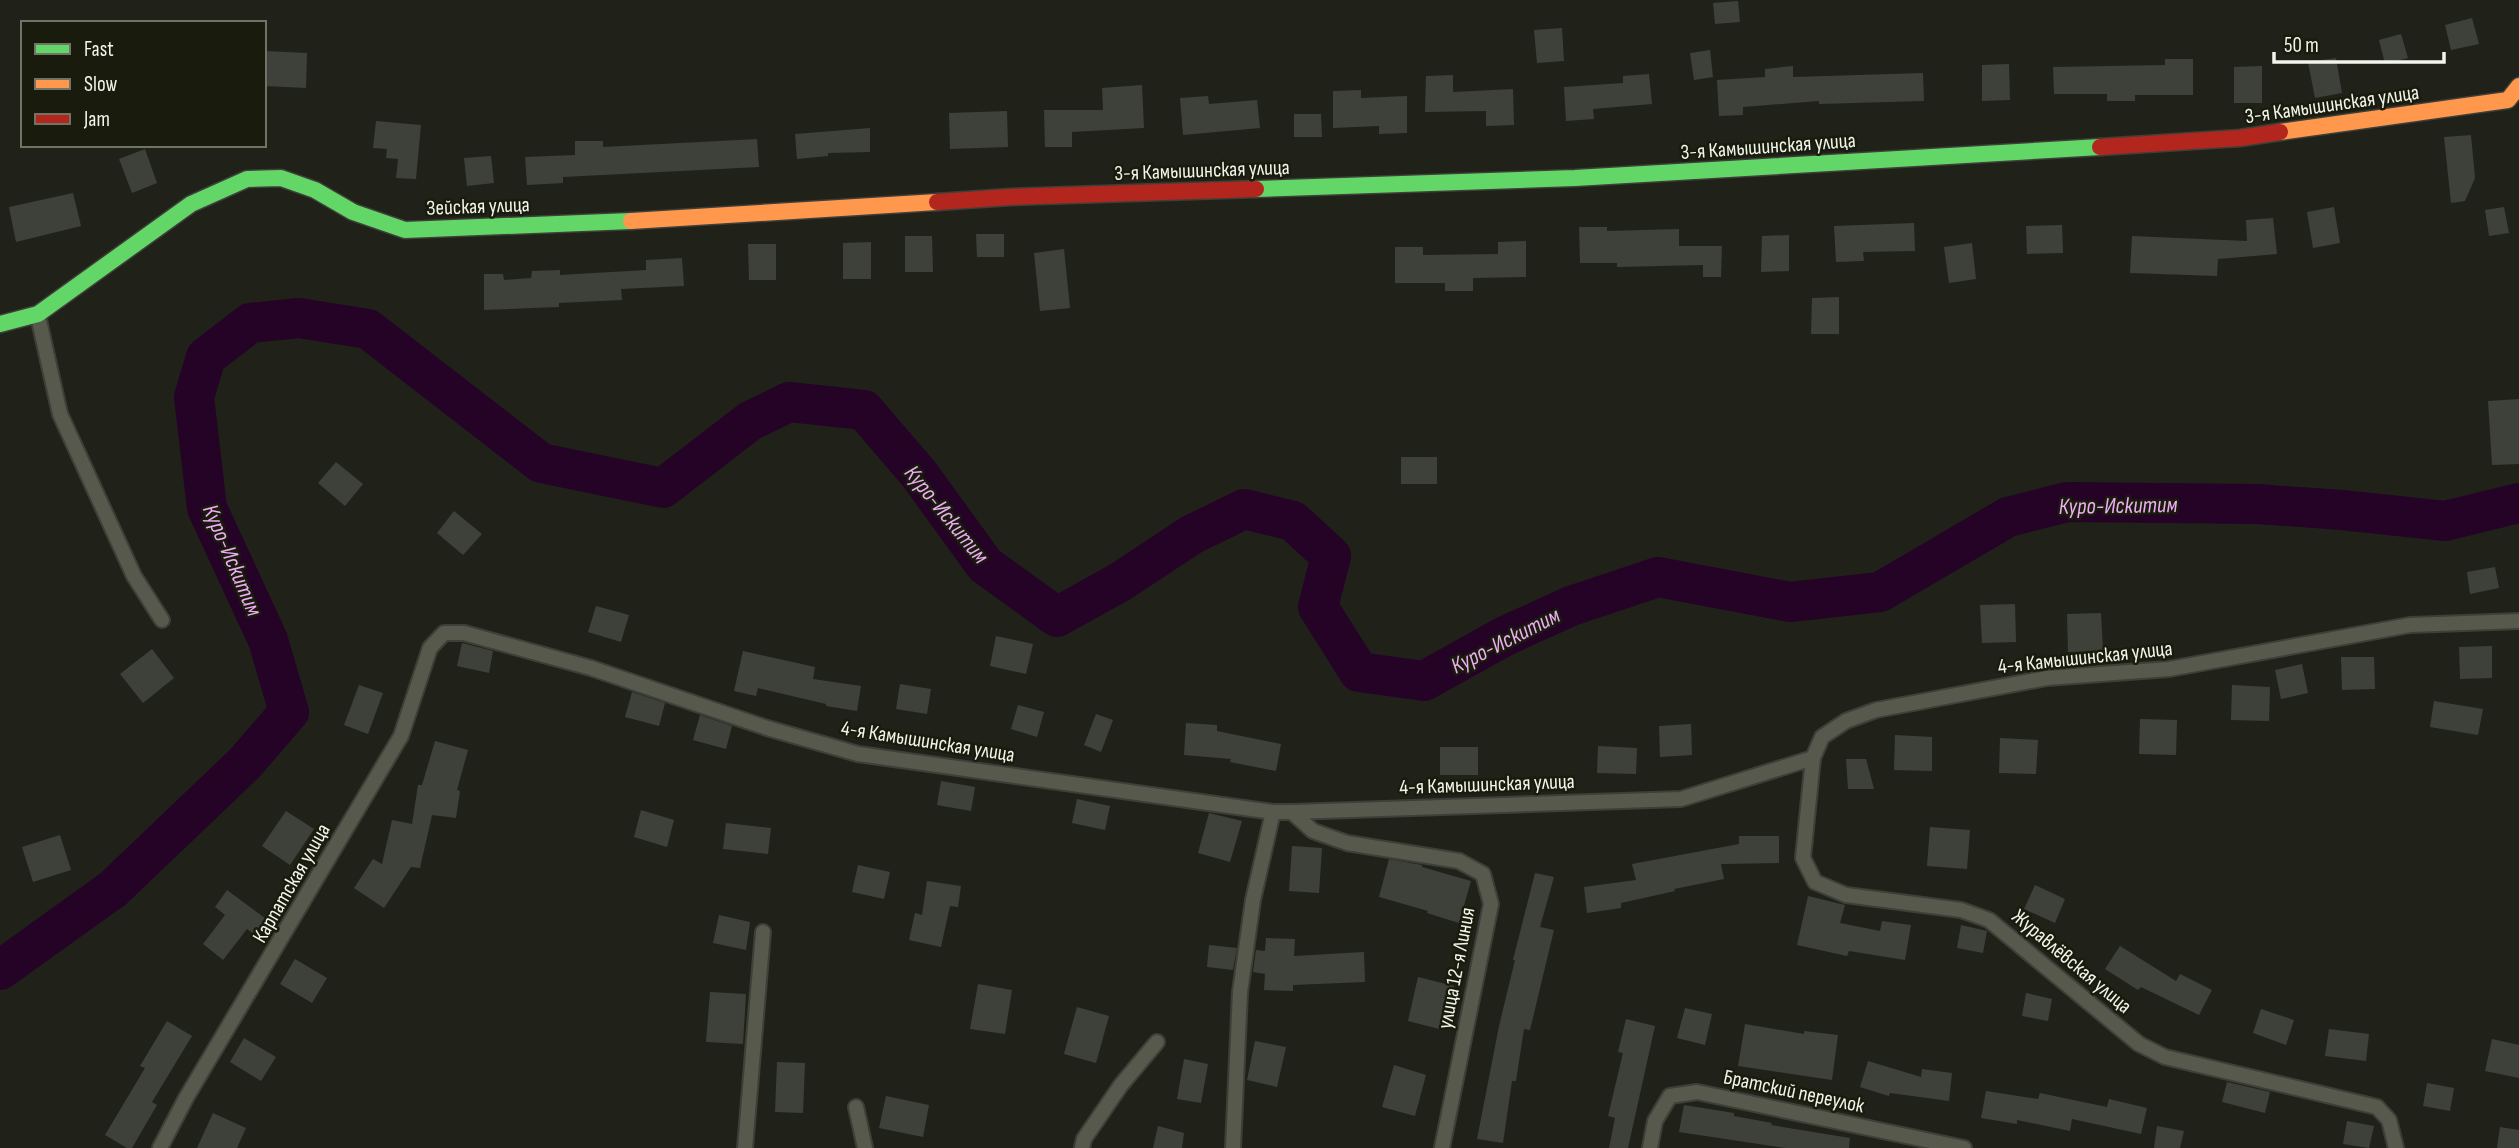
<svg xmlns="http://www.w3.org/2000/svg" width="2519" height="1148" font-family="'Sofia Sans Condensed',sans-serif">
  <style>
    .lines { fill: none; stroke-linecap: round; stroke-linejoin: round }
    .river { stroke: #240327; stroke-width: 40 }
    .building { fill: #3e403a }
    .lane-casing { stroke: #3d3f38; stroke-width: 18 }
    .fast-casing { stroke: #3d3f38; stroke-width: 19 }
    .slow-casing { stroke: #3d3f38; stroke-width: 19 }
    .jam-casing { stroke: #3d3f38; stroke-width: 19 }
    .lane { stroke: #56594b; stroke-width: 14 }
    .fast { stroke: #63d668; stroke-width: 16 }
    .slow { stroke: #ff974d; stroke-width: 16 }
    .jam { stroke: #b3261e; stroke-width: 16 }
    .labels { text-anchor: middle; stroke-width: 5; stroke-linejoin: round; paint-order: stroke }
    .street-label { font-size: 21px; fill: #f2f5eb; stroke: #191c0d }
    .water-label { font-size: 23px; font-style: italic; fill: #f0acf5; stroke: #191c0d }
  </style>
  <rect width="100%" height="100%" fill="#20221a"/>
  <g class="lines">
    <path class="river" d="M0,970L113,889L245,763L289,712L268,640L207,508L194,397L206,357L250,323L299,318L368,329L541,463L663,488L750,421L789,402L864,410L919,474L985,565L1057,617L1120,582L1191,535L1244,509L1293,521L1331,556L1318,607L1359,672L1424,681L1505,636L1571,606L1658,577L1790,602L1880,592L2008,517L2067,502L2257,504L2342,510L2445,521L2519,503"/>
  </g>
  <g class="building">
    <path d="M1738,1L1740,22L1715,24L1713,3Z"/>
    <path d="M2472,18L2479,44L2451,50L2445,25Z"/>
    <path d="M1562,28L1564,61L1537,63L1534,30Z"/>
    <path d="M2401,34L2408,58L2385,64L2379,40Z"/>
    <path d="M1710,50L1713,77L1694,80L1690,53Z"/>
    <path d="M265,51L307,53L306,88L264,86Z"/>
    <path d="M2336,58L2342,93L2315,98L2308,62Z"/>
    <path d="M2165,59H2193V95H2135V101H2107V94H2054L2053,67L2165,65Z"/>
    <path d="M2009,64L2010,100L1982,101V65Z"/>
    <path d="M1793,66V77L1923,73L1924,101L1819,104V101L1743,107V115L1719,116L1717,80L1765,77V69Z"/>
    <path d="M2262,66V103H2234V67Z"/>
    <path d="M1649,74L1652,104L1593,109L1594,119L1566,121L1564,87L1623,83V76Z"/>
    <path d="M1453,75V92L1513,89L1514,125L1486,126V111L1425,112L1426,76Z"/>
    <path d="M1142,85L1144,128L1072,132V147H1045L1044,110H1103L1102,88Z"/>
    <path d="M1361,90V98L1407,96V133L1379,134V126L1333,128V91Z"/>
    <path d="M1208,96L1209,104L1257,100L1260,128L1183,135L1180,98Z"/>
    <path d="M1007,111L1008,147L950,149L949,113Z"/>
    <path d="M1294,114H1321L1322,137H1294Z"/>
    <path d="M376,121L421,125L416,179L396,178L398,159L386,158L387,149L373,148Z"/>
    <path d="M870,128V152L828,153V156L797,159L795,134Z"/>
    <path d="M2471,135L2475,178L2465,201L2451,203L2444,137Z"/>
    <path d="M757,139L759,167L563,177V183L527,185L525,157L575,155V141H603V147Z"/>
    <path d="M145,149L157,183L132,193L119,159Z"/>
    <path d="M491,156L494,183L467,186L464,158Z"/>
    <path d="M73,193L81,226L16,242L9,207Z"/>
    <path d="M2334,207L2340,243L2313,248L2307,212Z"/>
    <path d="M2504,207L2509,233L2489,236L2485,210Z"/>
    <path d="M2273,218L2277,254L2218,259L2217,276L2130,273L2132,236L2247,241L2246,220Z"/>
    <path d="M1914,223L1915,251L1863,252L1864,261L1836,262L1834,226Z"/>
    <path d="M2062,225L2063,253L2027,254L2026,226Z"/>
    <path d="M1579,227H1607V231L1679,229V246H1722L1721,277H1703V265L1617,267V263H1580Z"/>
    <path d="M976,234H1004V257H977Z"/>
    <path d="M1789,235V271L1761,272L1762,236Z"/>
    <path d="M905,236H932L933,272H905Z"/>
    <path d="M1526,241V277L1473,278V291H1445V283H1395V247H1423V255L1498,254V242Z"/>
    <path d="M871,242V279H843V243Z"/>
    <path d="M1972,243L1976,279L1949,283L1944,247Z"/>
    <path d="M748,244H776V280H749Z"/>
    <path d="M1064,249L1070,308L1040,311L1034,253Z"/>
    <path d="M682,258L684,286L621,289L622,300L559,303V307L484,310V274H503L504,280L531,278L532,271L560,270V275L646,270V260Z"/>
    <path d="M1839,297V334H1811L1812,298Z"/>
    <path d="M2519,399V464L2492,465L2488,401Z"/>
    <rect x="1401" y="457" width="36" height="27"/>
    <path d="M336,462L363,484L345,506L318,483Z"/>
    <path d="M454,511L482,534L463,555L437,533Z"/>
    <path d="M2495,567L2499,588L2470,594L2467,572Z"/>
    <path d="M2015,604L2016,642L1982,643L1980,605Z"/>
    <path d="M596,606L629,615L621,642L588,632Z"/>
    <path d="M2101,613L2103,651L2068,652L2067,614Z"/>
    <path d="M996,636L1033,644L1026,674L990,666Z"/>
    <path d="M462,643L493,651L489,673L457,666Z"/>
    <path d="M2492,646V678L2460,679L2459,647Z"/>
    <path d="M152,649L174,678L143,703L120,674Z"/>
    <path d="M743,651L815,667L813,679L861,686L857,711L826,706V704L758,688L756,696L734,691Z"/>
    <path d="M2341,657H2374L2375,689L2342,690Z"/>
    <path d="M2302,664L2308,693L2281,699L2275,670Z"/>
    <path d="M900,684L931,689L927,714L896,709Z"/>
    <path d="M359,685L383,693L368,734L344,725Z"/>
    <path d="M2232,685L2270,687L2269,721L2231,720Z"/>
    <path d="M632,692L665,703L659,726L625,717Z"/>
    <path d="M2434,701L2483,709L2478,735L2430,727Z"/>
    <path d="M1018,705L1044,712L1037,737L1011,729Z"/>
    <path d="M1096,714L1113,720L1101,752L1084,745Z"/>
    <path d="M700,715L732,726L726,749L693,740Z"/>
    <path d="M2140,719L2177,720L2176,755L2139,754Z"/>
    <path d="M1186,723L1217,725V731L1281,744L1276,771L1230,762L1231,759L1184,755Z"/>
    <path d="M1691,724L1692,755L1660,757L1659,726Z"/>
    <path d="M1895,735L1932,737V771L1894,770Z"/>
    <path d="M2000,738L2038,740L2036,774L1999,773Z"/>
    <path d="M435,741L468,750L457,790L460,791L456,818L432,815L420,868L411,867L384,908L354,888L373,859L382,864L392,820L412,824L418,785H422Z"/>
    <path d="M1598,746L1637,748L1636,774L1597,773Z"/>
    <rect x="1440" y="747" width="38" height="28"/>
    <path d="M1846,759H1866L1874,789H1848Z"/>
    <path d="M941,781L975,787L971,811L937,805Z"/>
    <path d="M1077,799L1110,806L1105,830L1072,823Z"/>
    <path d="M641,810L674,820L667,847L634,837Z"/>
    <path d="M286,811L314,829L290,865L262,846Z"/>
    <path d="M1209,813L1242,821L1230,862L1198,853Z"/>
    <path d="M726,823L771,828L768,854L723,849Z"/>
    <path d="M1930,827L1970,830L1967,869L1927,866Z"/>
    <path d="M60,835L71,870L33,882L22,847Z"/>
    <path d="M1739,836H1779V863L1721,864L1724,879L1674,889L1675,891L1621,903V908L1587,913L1584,887L1636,880L1632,864L1739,844Z"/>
    <path d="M1292,846L1322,848L1319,893L1289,891Z"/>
    <path d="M1389,859L1422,865V867L1471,881L1459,923L1427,913L1428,911L1379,897Z"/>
    <path d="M858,865L890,872L884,899L852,892Z"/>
    <path d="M1535,873L1554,877L1540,927L1554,930L1530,1030L1524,1029L1516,1081H1512L1503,1143L1477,1139L1499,1026L1515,960H1513Z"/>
    <path d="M927,881L961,886L958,907L950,906L941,947L909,940L915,913L922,915Z"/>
    <path d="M2035,885L2065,899L2055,923L2024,909Z"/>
    <path d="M227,890L266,919L254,934L247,929L223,960L203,944L225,915L215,907Z"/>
    <path d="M1808,896L1845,905L1840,923L1880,931L1882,921L1911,925L1905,960L1849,951L1847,956L1797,945Z"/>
    <path d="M719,915L750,922L746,950L713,943Z"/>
    <path d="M1961,925L1987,931L1983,953L1957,948Z"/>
    <path d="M1266,938L1295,939L1294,956L1364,952L1365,982L1293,985V991L1264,990L1265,974L1253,972L1256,950L1265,951Z"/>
    <path d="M1209,945L1237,948L1233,970L1207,967Z"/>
    <path d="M2120,946L2176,981L2180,974L2212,990L2199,1015L2141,987L2138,990L2105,969Z"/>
    <path d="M295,959L327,978L312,1003L280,984Z"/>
    <path d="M1418,977L1454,986L1443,1030L1408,1021Z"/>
    <path d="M978,984L1012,990L1005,1034L970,1029Z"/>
    <path d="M710,992L746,994L743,1044L706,1042Z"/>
    <path d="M2026,993L2052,999L2048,1021L2022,1016Z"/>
    <path d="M1077,1007L1109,1016L1096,1063L1064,1054Z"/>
    <path d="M1685,1008L1712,1014L1705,1045L1677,1038Z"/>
    <path d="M2261,1009L2294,1020L2286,1045L2253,1033Z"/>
    <path d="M1626,1019L1655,1026L1628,1148H1609L1615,1118L1608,1116L1623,1053L1618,1052Z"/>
    <path d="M167,1021L192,1036L152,1102L157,1105L132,1148H127L105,1135L145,1068L140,1066Z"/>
    <path d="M1745,1024L1804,1034V1031L1838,1035L1832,1080L1738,1066Z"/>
    <path d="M2329,1029L2369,1034L2366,1061L2325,1056Z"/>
    <path d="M244,1038L276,1057L261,1081L230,1062Z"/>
    <path d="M2492,1039L2519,1045V1078L2485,1071Z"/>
    <path d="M1255,1041L1286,1047L1277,1087L1247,1080Z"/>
    <path d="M1184,1059L1208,1064L1201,1103L1177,1099Z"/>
    <path d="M1868,1061L1921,1077L1922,1069L1952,1073L1949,1101L1890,1093L1889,1096L1860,1087Z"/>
    <path d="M777,1062L805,1063L803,1113L775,1112Z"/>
    <path d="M1394,1065L1426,1075L1415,1116L1382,1107Z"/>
    <path d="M2227,1082L2270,1092L2265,1113L2222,1102Z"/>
    <path d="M2427,1083L2454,1088L2450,1111L2423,1106Z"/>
    <path d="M1986,1091L2038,1099L2040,1093L2107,1107L2109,1099L2147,1108L2141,1134L2072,1119L2070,1131L2017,1120V1124L1981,1118Z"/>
    <path d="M886,1096L929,1105L923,1137L879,1128Z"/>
    <path d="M1684,1105L1734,1113V1116L1772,1123L1771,1125L1850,1138L1849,1148H1785L1679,1132Z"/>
    <path d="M213,1113L246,1128L237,1148H197Z"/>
    <path d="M2347,1121L2374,1126L2369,1148L2343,1144Z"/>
    <path d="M1158,1126L1184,1133L1182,1148H1153Z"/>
    <path d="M2157,1126L2184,1131L2180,1148H2154Z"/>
    <path d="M2500,1127L2519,1130V1148H2497Z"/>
  </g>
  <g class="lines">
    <g class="lane-casing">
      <g id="lane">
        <path d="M38,316L60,414L134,576L162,620"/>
        <path d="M1813,758L1803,858L1815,882L1846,895L1961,910L1989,920L2139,1044L2165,1057L2377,1107L2389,1120L2396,1148"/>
        <path d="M1292,812L1313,831L1347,843L1459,861L1483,874L1491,904L1442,1148"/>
        <path d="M856,1107L865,1148"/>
        <path d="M160,1148L186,1098L401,736L430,648L444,633H464L591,668L767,728L858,754L1273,812H1292L1681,799L1813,758L1822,737L1846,721L1876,710L2047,678L2169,669L2410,625L2519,621"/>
        <path d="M745,1148L763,932"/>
        <path d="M1082,1148L1084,1139L1121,1085L1157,1042"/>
        <path d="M1233,1148L1240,992L1253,900L1273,812"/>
        <path d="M1650,1148L1655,1121L1670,1096L1697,1092L1964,1148"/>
      </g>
    </g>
    <g class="fast-casing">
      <g id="fast">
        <path d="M1256,189L1575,178L2100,147"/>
        <path d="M0,324L38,314L191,204L247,179L281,178L315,190L353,212L405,230L631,221"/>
      </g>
    </g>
    <g class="slow-casing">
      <g id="slow">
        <path d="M2280,132L2508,100L2519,86"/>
        <path d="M631,221L937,202"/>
      </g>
    </g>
    <g class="jam-casing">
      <g id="jam">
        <path d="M2100,147L2240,138L2280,132"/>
        <path d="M937,202L1010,197L1256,189"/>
      </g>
    </g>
    <use href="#lane" class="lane"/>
    <use href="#fast" class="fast"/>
    <use href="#slow" class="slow"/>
    <use href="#jam" class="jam"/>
  </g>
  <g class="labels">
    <g class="street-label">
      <text transform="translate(2332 104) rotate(-8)" y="7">3-я Камышинская улица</text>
      <text transform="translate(1768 146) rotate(-4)" y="7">3-я Камышинская улица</text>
      <text transform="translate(1202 170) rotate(-2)" y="7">3-я Камышинская улица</text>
      <text transform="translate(478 206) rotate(-2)" y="7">Зейская улица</text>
      <text transform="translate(2085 657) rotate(-6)" y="7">4-я Камышинская улица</text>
      <text transform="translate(928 741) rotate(9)" y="7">4-я Камышинская улица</text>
      <text transform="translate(1487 784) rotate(-2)" y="7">4-я Камышинская улица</text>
      <text transform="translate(291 883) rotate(-60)" y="7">Карпатская улица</text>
      <text transform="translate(2072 961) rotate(40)" y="7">Журавлёвская улица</text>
      <text transform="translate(1456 968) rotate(-79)" y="7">улица 12-я Линия</text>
      <text transform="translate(1794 1091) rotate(12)" y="7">Братский переулок</text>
    </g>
    <g class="water-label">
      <text transform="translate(2118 505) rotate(-1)" y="8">Куро-Искитим</text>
      <text transform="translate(947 514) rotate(51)" y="8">Куро-Искитим</text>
      <text transform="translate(233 560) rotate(67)" y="8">Куро-Искитим</text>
      <text transform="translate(1505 640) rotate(-27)" y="8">Куро-Искитим</text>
    </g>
  </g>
  <rect x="21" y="21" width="245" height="126" fill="#191c0d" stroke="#707366" stroke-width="2"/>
  <rect x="35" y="44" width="35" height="10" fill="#63d668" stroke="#707366" stroke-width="2"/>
  <text x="84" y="56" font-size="21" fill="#f2f5eb">Fast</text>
  <rect x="35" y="79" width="35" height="10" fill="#ff974d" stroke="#707366" stroke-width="2"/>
  <text x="84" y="91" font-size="21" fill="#f2f5eb">Slow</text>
  <rect x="35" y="114" width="35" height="10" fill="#b3261e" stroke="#707366" stroke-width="2"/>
  <text x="84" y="126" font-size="21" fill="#f2f5eb">Jam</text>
  <path d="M2274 52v10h170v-10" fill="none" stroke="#f2f5eb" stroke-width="3.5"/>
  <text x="2284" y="52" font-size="21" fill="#f2f5eb" stroke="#191c0d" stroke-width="5" paint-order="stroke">50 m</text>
</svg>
